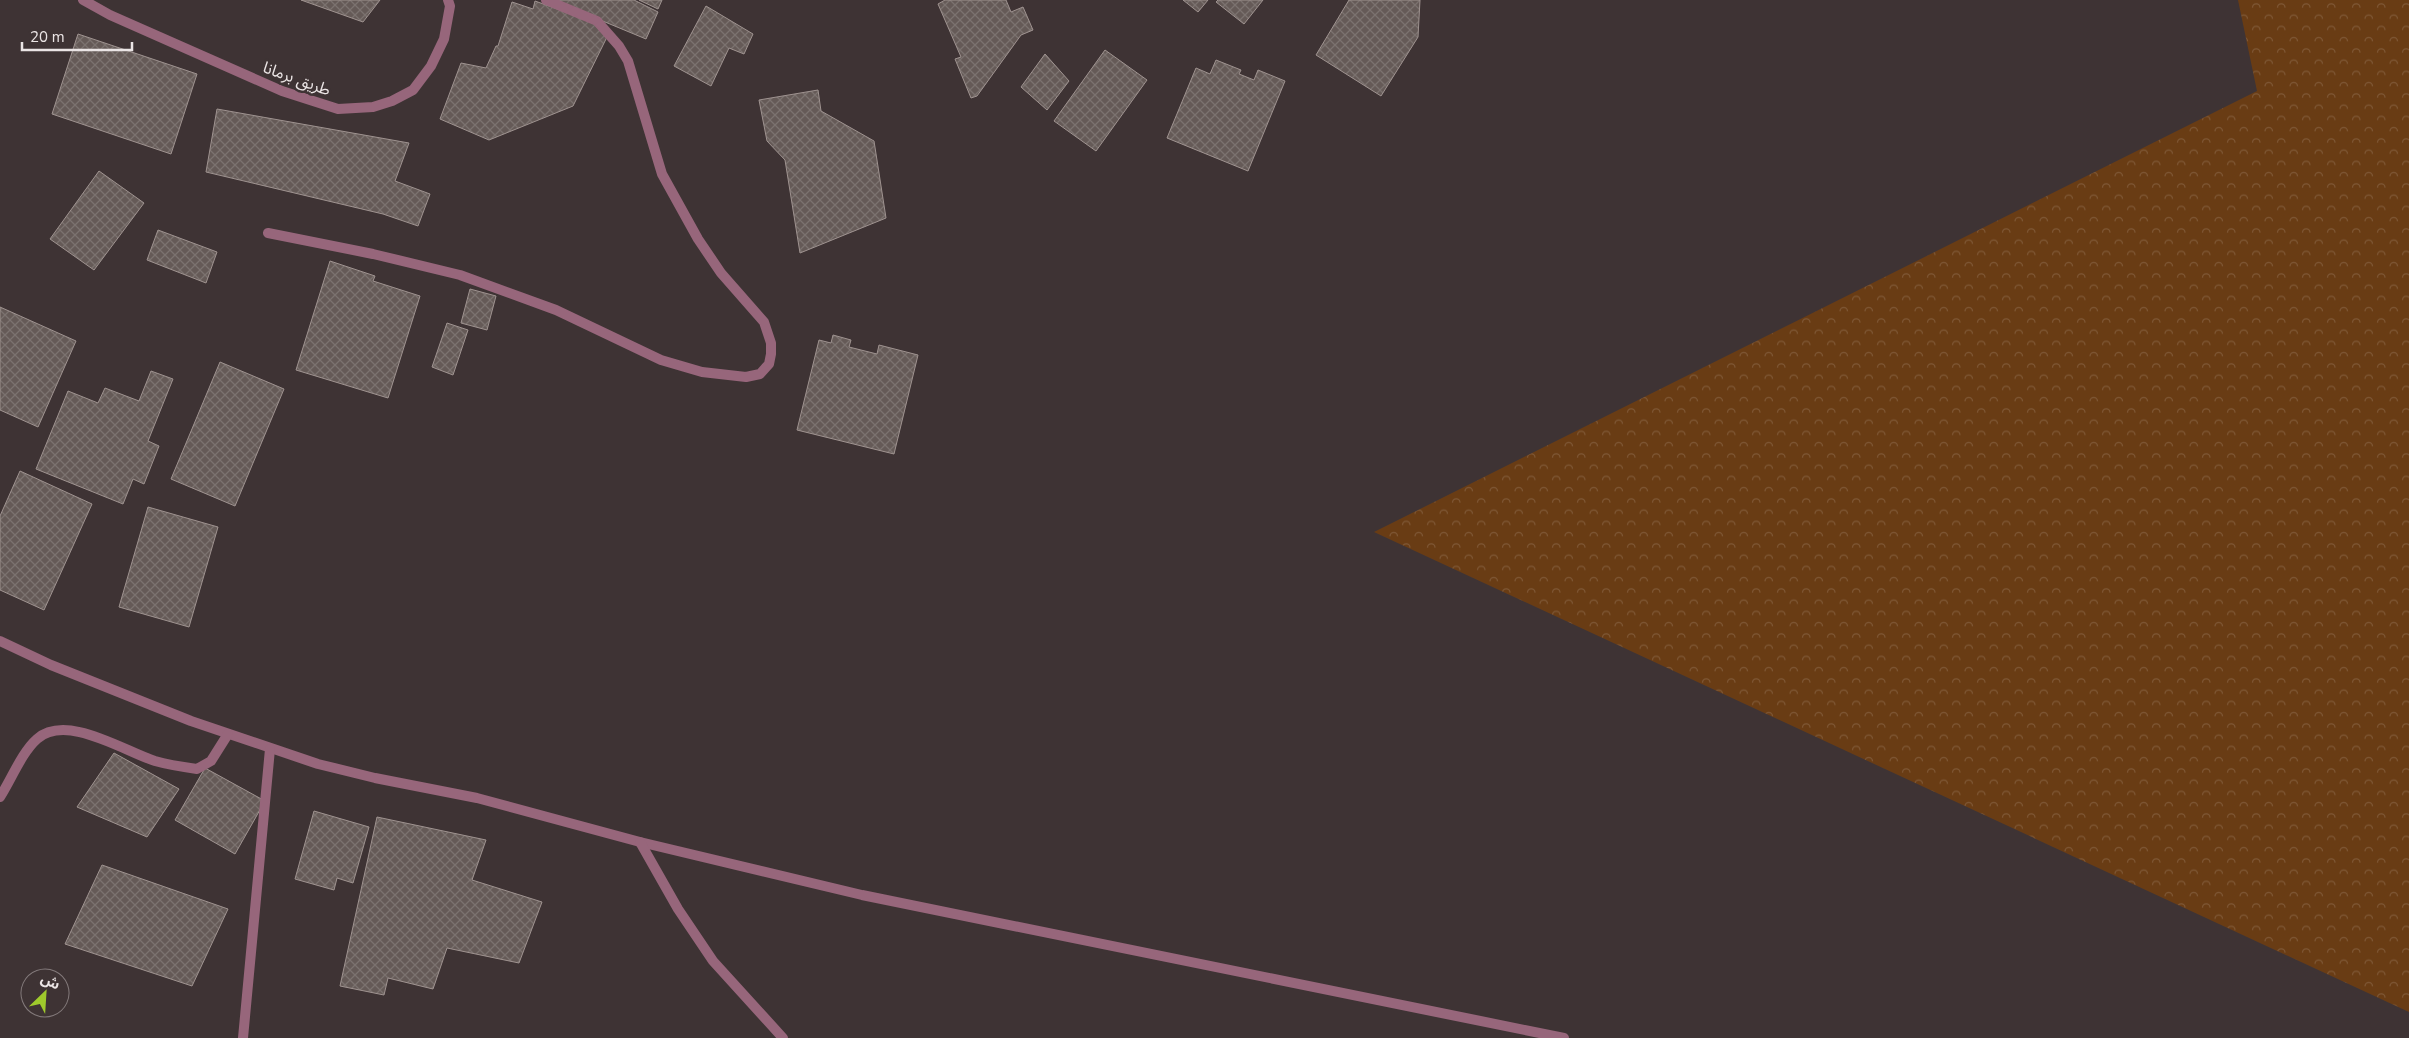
<svg xmlns="http://www.w3.org/2000/svg" width="2409" height="1038" font-family="'Nunito Sans','Noto Sans Arabic',sans-serif">
  <style>
    .forest { fill: url(#forest-crowns) }
    .building { fill: url(#building-cross-hatch); stroke: #9f9390 }
    .lines { fill: none; stroke-linecap: round; stroke-linejoin: round }
    .street { stroke: #97667b; stroke-width: 10 }
    .labels { text-anchor: middle; stroke-width: 5; stroke-linejoin: round; paint-order: stroke }
    .street-label { font-size: 16px; fill: #ebe5e5; stroke: #3e3334 }
  </style>
  <defs>
    <pattern id="forest-crowns" width="20" height="18" patternUnits="userSpaceOnUse" patternTransform="scale(1.25)"><rect width="20" height="18" fill="#693c14"/><path d="M2 6a3 3 0 1 1 6 0M12 15a3 3 0 1 1 6 0" fill="none" stroke="#7f5836"/></pattern>
    <pattern id="building-cross-hatch" width="8" height="8" patternUnits="userSpaceOnUse" patternTransform="scale(1.25)"><rect width="8" height="8" fill="#655a57"/><path d="M0 0l8 8M0 8l8-8" fill="none" stroke="#7b726f"/></pattern>
  </defs>
  <rect width="100%" height="100%" fill="#3e3334"/>
  <path class="forest" d="M2238,0H2409V1012L1374,532L2257,91Z"/>
  <g class="building">
    <path d="M301,0H380L363,22Z"/>
    <path d="M552,0H634L658,12L646,39Z"/>
    <path d="M639,0H662L658,9Z"/>
    <path d="M945,0H1006L1011,12L1023,7L1033,30L1021,35L977,96L971,98L955,59L961,57L938,4Z"/>
    <path d="M1183,0H1208L1198,12Z"/>
    <path d="M1218,0H1263L1244,24L1216,2Z"/>
    <path d="M1349,0H1420L1418,37L1381,96L1316,55Z"/>
    <path d="M535,1L596,23L607,37L573,106L489,140L440,119L461,63L486,68L496,46H498L512,2L533,9Z"/>
    <path d="M706,6L753,34L744,54L729,48L711,86L674,66Z"/>
    <path d="M78,34L197,74L171,154L52,114Z"/>
    <path d="M1105,50L1147,80L1096,151L1054,121Z"/>
    <path d="M1045,54L1069,81L1047,110L1021,87Z"/>
    <path d="M1216,60L1241,70L1239,74L1254,80L1258,70L1285,81L1248,171L1167,138L1196,68L1210,74Z"/>
    <path d="M818,90L821,111L874,141L886,218L800,253L785,160L767,141L759,100Z"/>
    <path d="M217,109L409,143L395,181L430,194L418,226L383,214L206,172Z"/>
    <path d="M99,171L144,203L94,270L50,239Z"/>
    <path d="M158,230L217,252L206,283L147,260Z"/>
    <path d="M330,261L375,276L373,281L420,296L388,398L296,370Z"/>
    <path d="M470,289L496,296L487,330L461,323Z"/>
    <path d="M0,307L76,341L38,427L0,410Z"/>
    <path d="M447,323L468,330L453,375L432,367Z"/>
    <path d="M833,335L851,340L849,347L877,354L879,345L918,355L894,454L797,430L819,340L831,343Z"/>
    <path d="M220,362L284,389L235,506L171,479Z"/>
    <path d="M151,371L173,379L148,441L159,446L144,484L133,479L123,504L36,469L68,391L98,403L105,388L139,401Z"/>
    <path d="M20,471L92,504L44,610L0,590V516Z"/>
    <path d="M148,507L218,527L189,627L119,607Z"/>
    <path d="M114,753L179,789L147,837L77,807Z"/>
    <path d="M205,768L265,801L235,854L175,820Z"/>
    <path d="M314,811L369,827L353,883L337,878L334,890L295,879Z"/>
    <path d="M377,817L486,840L472,880L542,902L519,963L447,948L433,989L388,978L384,995L340,986Z"/>
    <path d="M102,865L228,909L192,986L65,944Z"/>
  </g>
  <g class="lines">
    <g class="street">
      <path d="M83,0L110,15L282,91L338,109L373,107L392,101L413,90L431,66L444,39L450,6L448,0"/>
      <path d="M268,233L373,254L460,275L556,310L661,360L702,372L746,377L760,374L769,364L771,354V343L764,322L721,273L698,239L662,174L628,61L619,46L597,21L546,0"/>
      <path d="M0,641L51,665L191,721L318,764L375,778L477,798L640,842L862,895L1564,1038"/>
      <path d="M0,797C11,780 22,752 37,739C66,713 124,751 155,761C169,765 183,767 197,769L211,761L228,734"/>
      <path d="M640,842L678,909L713,961L783,1038"/>
      <path d="M243,1038L270,749"/>
    </g>
  </g>
  <g class="labels">
    <g class="street-label">
      <text transform="translate(297 78) rotate(20)" y="6">طريق برمانا</text>
    </g>
  </g>
  <g transform="translate(45 993) rotate(25)"><circle r="24" fill="#3e3334" stroke="#837a7b"/>
  <path d="M0-4L9 19L0 12L-9 19Z" fill="#9fca2c"/>
  <text y="-8" font-size="14" font-weight="bold" text-anchor="middle" fill="#ebe5e5">ش</text>
  </g>
  <path d="M22 42v8h110v-8" fill="none" stroke="#ebe5e5" stroke-width="2.5"/>
  <text x="30" y="42" font-size="15" fill="#ebe5e5" stroke="#3e3334" stroke-width="4" paint-order="stroke">20 m</text>
</svg>
